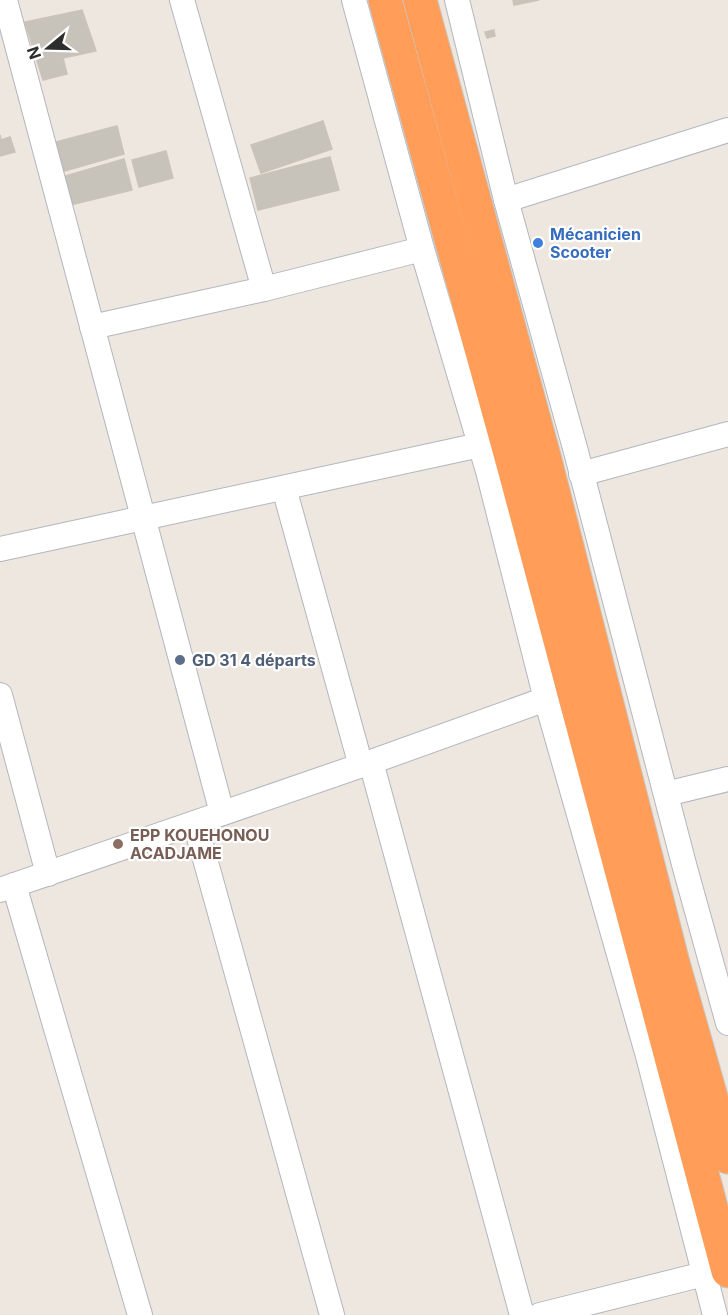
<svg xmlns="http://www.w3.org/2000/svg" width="728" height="1315" font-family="Inter,sans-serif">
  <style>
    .building { fill: #c7c2ba; stroke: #cac3b8; stroke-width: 1.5 }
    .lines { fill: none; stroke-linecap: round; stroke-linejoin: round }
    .minor-casing { stroke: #b3b6c0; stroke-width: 26 }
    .highway-casing { stroke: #c8c8c8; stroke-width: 35 }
    .minor { stroke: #fff; stroke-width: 24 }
    .highway { stroke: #ff9d59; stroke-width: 33 }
    .shop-dot { fill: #3f7fe0; stroke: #fff; stroke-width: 2 }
    .service-dot { fill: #5c6f8a; stroke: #fff; stroke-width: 2 }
    .education-dot { fill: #8d6e63; stroke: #fff; stroke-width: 2 }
    .labels { text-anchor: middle; stroke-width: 4.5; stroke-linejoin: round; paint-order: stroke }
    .shop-label { font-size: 16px; font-weight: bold; fill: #366cbe; stroke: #fff; text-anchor: start }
    .service-label { font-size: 16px; font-weight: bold; fill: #4e5e75; stroke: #fff; text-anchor: start }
    .education-label { font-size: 16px; font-weight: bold; fill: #785e54; stroke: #fff; text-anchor: start }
  </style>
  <rect width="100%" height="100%" fill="#eee7df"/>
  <g class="building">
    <path d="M513,0H539L514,5Z"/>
    <path d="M82,10L96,51L63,58L67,74L43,80L25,22Z"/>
    <path d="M494,30L495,36L487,38L485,32Z"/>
    <path d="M323,121L332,149L261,173L251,145Z"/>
    <path d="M117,126L124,154L61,172L52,143Z"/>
    <path d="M0,135L1,140L10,137L15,152L0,156Z"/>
    <path d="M166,151L173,178L139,187L132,160Z"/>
    <path d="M330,157L339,190L258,210L250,178Z"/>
    <path d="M124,159L132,190L62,207L55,179Z"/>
  </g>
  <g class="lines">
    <g class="minor-casing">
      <g id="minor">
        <path d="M5,0L222,813"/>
        <path d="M182,0L264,289"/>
        <path d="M354,0L422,249L488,471L546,699L648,1056L715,1315"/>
        <path d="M457,0L506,200L575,448L685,868L728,1023"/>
        <path d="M506,200L728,130"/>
        <path d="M92,327L264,289L422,249"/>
        <path d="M581,474L728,434"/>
        <path d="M284,488L361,766"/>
        <path d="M0,549L480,445"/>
        <path d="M0,695L48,874"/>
        <path d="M371,762L522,1315"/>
        <path d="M666,794L728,779"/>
        <path d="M195,823L332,1315"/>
        <path d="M14,885L140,1315"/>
        <path d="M0,890L371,762L546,699"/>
        <path d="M540,1315L704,1274"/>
      </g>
    </g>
    <g class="highway-casing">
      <g id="highway">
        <path d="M385,0L513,464L728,1271"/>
        <path d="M420,0L544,456L673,963L728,1157"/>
      </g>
    </g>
    <use href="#minor" class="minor"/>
    <use href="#highway" class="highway"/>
  </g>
  <circle class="shop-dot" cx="538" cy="243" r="6"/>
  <circle class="service-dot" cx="180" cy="660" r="6"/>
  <circle class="education-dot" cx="118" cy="844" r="6"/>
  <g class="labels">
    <g class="shop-label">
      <text x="550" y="240">Mécanicien<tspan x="550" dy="18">Scooter</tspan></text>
    </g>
    <g class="service-label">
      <text x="192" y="666">GD 31 4 départs</text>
    </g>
    <g class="education-label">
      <text x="130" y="841">EPP KOUEHONOU<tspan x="130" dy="18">ACADJAME</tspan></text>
    </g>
  </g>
  <g transform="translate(48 48) rotate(251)" stroke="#ffffff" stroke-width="4.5" paint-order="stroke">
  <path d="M0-4.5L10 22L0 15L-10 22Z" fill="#2d2d2d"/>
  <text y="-9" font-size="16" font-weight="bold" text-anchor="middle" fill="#2d2d2d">N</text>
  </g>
</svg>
